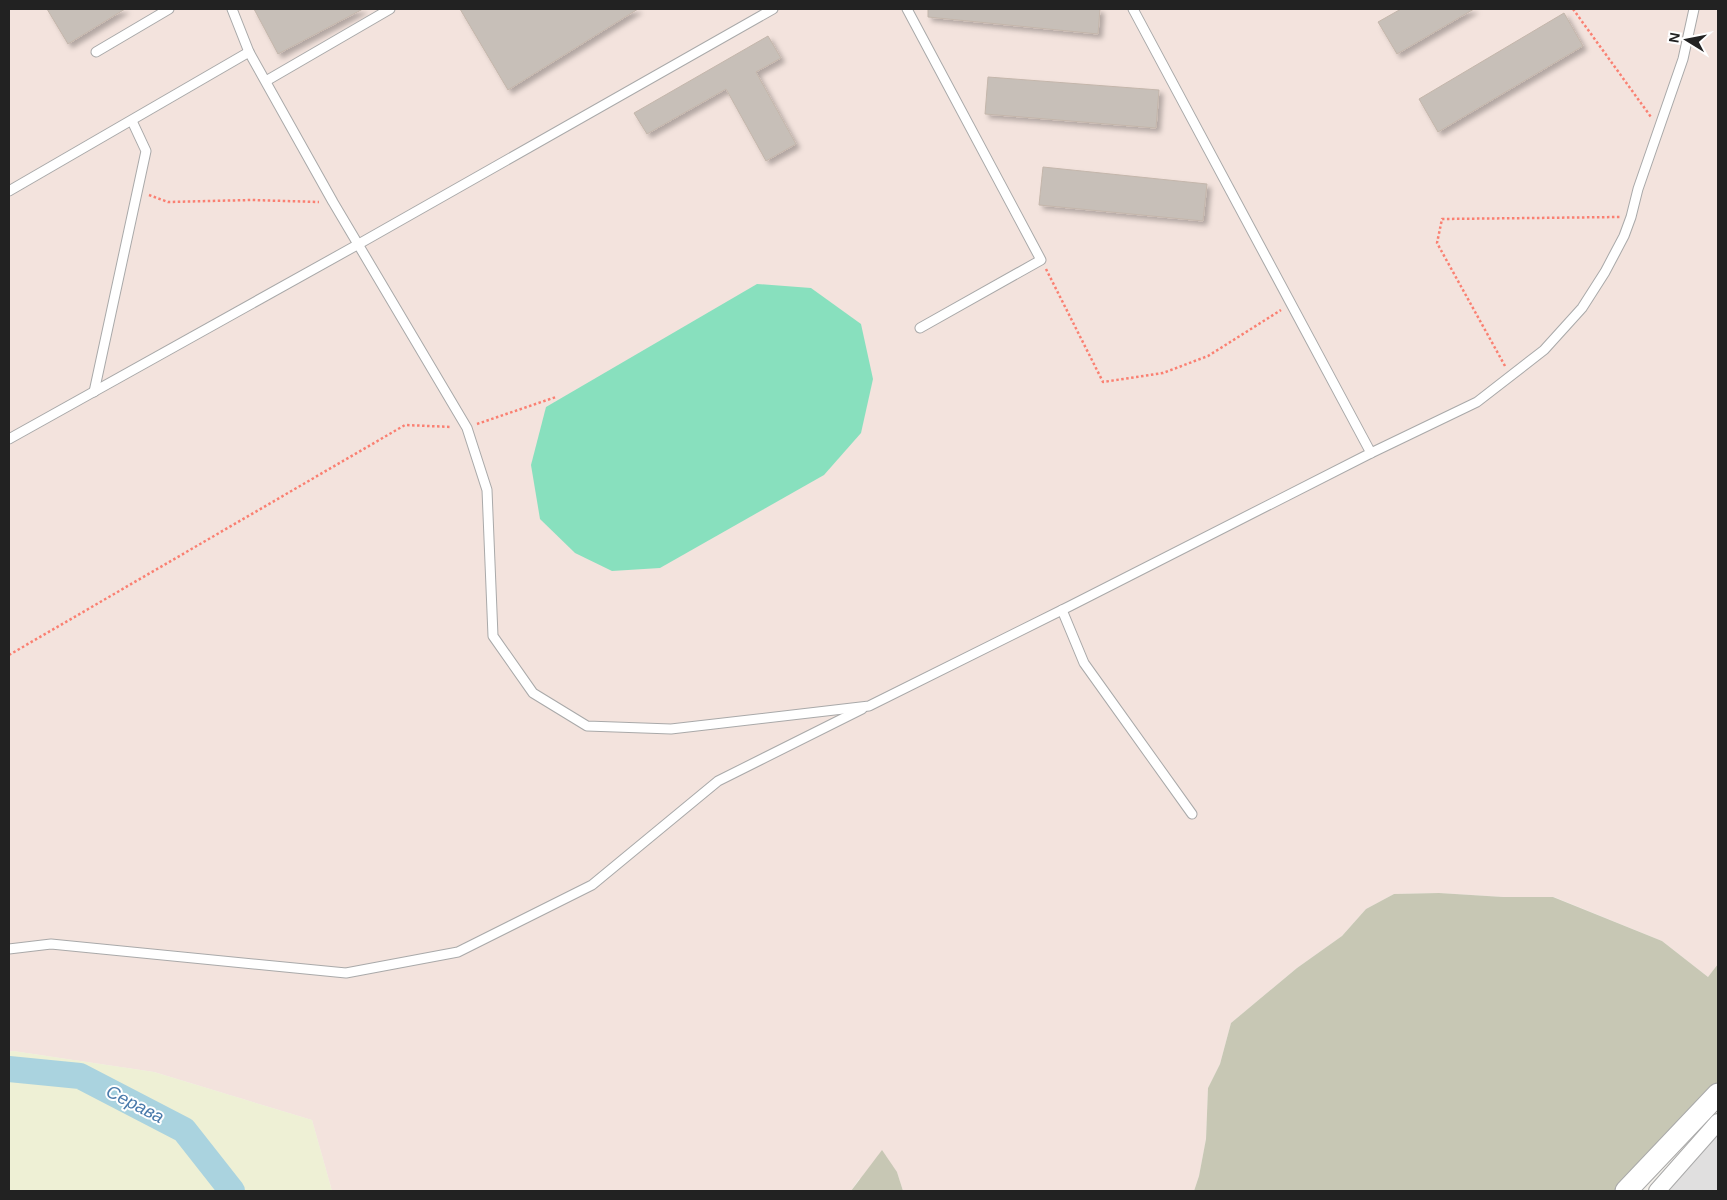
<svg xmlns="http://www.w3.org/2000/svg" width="1727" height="1200" font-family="Arial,sans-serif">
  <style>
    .residential { fill: #e0dfdf }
    .military { fill: #f3e3dd }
    .construction { fill: #c7c7b4 }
    .farmland { fill: #eef0d5 }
    .pitch { fill: #88e0be }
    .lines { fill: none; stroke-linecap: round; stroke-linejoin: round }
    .river { stroke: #aad3df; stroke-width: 26 }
    .building { fill: #c7bfb8; stroke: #c4b6ab; filter: url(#shadow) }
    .service-casing { stroke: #a9a9a9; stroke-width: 11 }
    .minor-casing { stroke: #a9a9a9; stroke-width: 18 }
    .tertiary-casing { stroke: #a9a9a9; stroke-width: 23 }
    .path { stroke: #fa8072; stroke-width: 2.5; stroke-dasharray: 2.5 2.5; stroke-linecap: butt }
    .service { stroke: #fff; stroke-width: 9 }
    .minor { stroke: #fff; stroke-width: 16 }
    .tertiary { stroke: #fff; stroke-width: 21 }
    .labels { text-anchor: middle; stroke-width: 4; stroke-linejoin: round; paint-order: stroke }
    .water-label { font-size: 18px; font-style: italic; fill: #4a7aab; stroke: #fff }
  </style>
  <defs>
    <filter id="shadow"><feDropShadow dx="4" dy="4" stdDeviation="2.5" flood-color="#0004"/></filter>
  </defs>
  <rect width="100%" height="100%" fill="#f2efe9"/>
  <path class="residential" d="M1718,1115V1191H1648Z"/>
  <path class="military" d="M9,9H1718V964L1708,977L1662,941L1554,897H1503L1439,893L1394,894L1366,909L1342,936L1297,968L1231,1023L1220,1064L1208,1088L1206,1139L1199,1176L1194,1191H903L897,1172L859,1179L851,1191H332L312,1120L154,1072L13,1051L9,1052Z"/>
  <g class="construction">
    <path d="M1439,893L1503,897H1553L1662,941L1708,977L1718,964V1083L1617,1191H1194L1199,1176L1206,1139L1208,1088L1220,1064L1231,1023L1297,968L1342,936L1366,909L1394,894Z"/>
    <path d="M882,1150L897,1172L903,1191H851Z"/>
  </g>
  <path class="farmland" d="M13,1051L154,1072L312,1120L332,1191H9V1052Z"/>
  <path class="pitch" d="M757,284L811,288L861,324L873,379L861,433L824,475L660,568L612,571L575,553L540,519L531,465L546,407Z"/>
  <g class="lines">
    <path class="river" d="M9,1069L80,1076L184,1130L232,1191"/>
  </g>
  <g class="building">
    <path d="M47,9H125L68,44Z"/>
    <path d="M254,9H363L278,54Z"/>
    <path d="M460,9H638L508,90Z"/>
    <path d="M928,9H1100L1098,34L928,17Z"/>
    <path d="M1401,9H1474L1397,54L1378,22Z"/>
    <path d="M1564,13L1583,46L1438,132L1419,99Z"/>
    <path d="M768,36L781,58L756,72L796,144L766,161L726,89L647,134L634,113Z"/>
    <path d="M988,77L1159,90L1156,128L985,114Z"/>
    <path d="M1043,167L1207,184L1203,221L1039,205Z"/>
  </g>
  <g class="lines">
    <g class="service-casing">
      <g id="service">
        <path d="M232,9L249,52L333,202L467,428L487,490L493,636L533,693L587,726L671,729L869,706L1070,606L1371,453L1477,402L1544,350L1582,308L1605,272L1624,236L1631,217L1638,189L1683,59L1694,9"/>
        <path d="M907,9L1041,260L920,328"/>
        <path d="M1133,9L1371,453"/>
        <path d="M96,52L169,9"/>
        <path d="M266,81L390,9"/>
        <path d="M9,191L249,52"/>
        <path d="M94,392L146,151L132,121"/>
        <path d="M9,439L357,245L773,9"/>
        <path d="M1062,610L1084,663L1192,814"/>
        <path d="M9,949L51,944L346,973L458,952L592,885L718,781L862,709"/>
      </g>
    </g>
    <g class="minor-casing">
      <path id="minor" d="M1657,1191L1718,1122"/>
    </g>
    <g class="tertiary-casing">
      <path id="tertiary" d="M1626,1191L1718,1094"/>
    </g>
    <g class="path">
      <path d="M1573,9L1651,117"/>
      <path d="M149,195L168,202L251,200L319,202"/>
      <path d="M1046,269L1103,382L1163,373L1208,356L1281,310"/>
      <path d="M1505,366L1437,243L1442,219L1620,217"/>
      <path d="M477,424L556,397"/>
      <path d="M9,655L405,425L452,427"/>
    </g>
    <use href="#service" class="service"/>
    <use href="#minor" class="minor"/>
    <use href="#tertiary" class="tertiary"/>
  </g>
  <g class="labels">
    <g class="water-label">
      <text transform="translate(135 1104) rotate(27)" y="6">Серава</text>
    </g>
  </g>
  <rect width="1727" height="1200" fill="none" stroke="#222222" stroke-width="20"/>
  <g transform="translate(1687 40) rotate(280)" stroke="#ffffff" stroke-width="4" paint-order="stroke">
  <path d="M0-4L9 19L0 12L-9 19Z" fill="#222222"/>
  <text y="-8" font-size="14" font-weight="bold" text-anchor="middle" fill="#222222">N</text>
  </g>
</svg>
